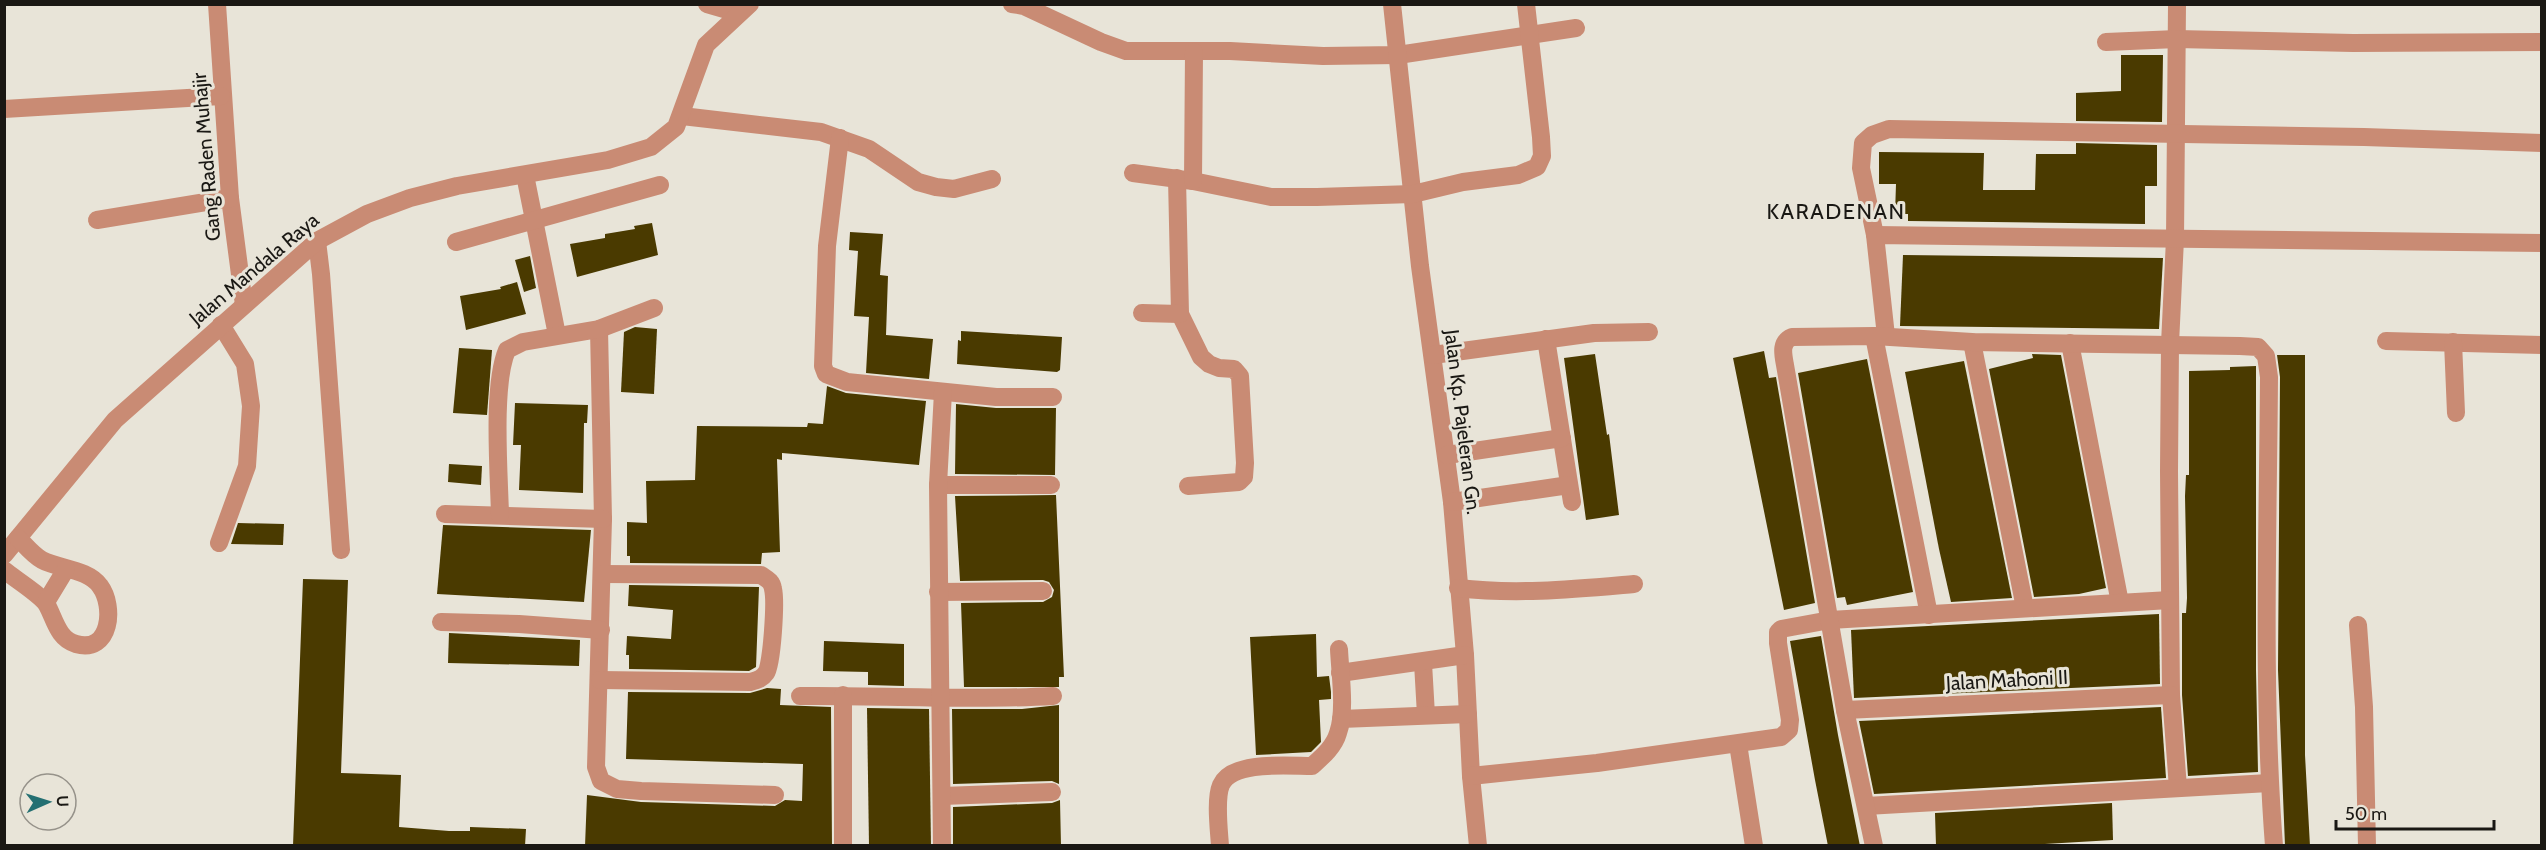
<svg xmlns="http://www.w3.org/2000/svg" width="2546" height="850" font-family="Cabin,sans-serif">
  <style>
    .building { fill: #4a3a00 }
    .lines { fill: none; stroke-linecap: round; stroke-linejoin: round }
    .minor { stroke: #c98b74; stroke-width: 18 }
    .labels { text-anchor: middle; stroke-width: 6; stroke-linejoin: round; paint-order: stroke }
    .street-label { font-size: 20px; fill: #1a1814; stroke: #e8e4d8 }
    .quarter-label { font-size: 22px; letter-spacing: 1.5px; fill: #1a1814; stroke: #e8e4d8 }
  </style>
  <rect width="100%" height="100%" fill="#e8e4d8"/>
  <g class="building">
    <path d="M2121,55H2163L2162,122L2076,121V93L2121,91Z"/>
    <path d="M2076,143L2157,145V186H2145V224L1908,221V214H1895L1896,184H1879V152L1984,153L1983,190H2035L2036,154H2076Z"/>
    <path d="M652,223L658,255L577,277L570,244L605,238V234L635,229L634,226Z"/>
    <path d="M850,232L883,234L880,275L888,276L886,335L933,339L929,379L866,373L869,317L854,316L858,251L849,250Z"/>
    <path d="M1903,255L2163,258L2159,329L1900,326Z"/>
    <path d="M530,256L536,288L524,292L515,260Z"/>
    <path d="M517,282L526,314L466,330L460,296L501,289L500,287Z"/>
    <path d="M635,327L657,329L654,394L621,392L624,332Z"/>
    <path d="M961,331L1062,337L1060,370L1057,372L957,364L958,340L961,341Z"/>
    <path d="M459,348L492,350L487,415L453,413Z"/>
    <path d="M1764,351L1769,378L1776,377L1815,603L1784,610L1733,358Z"/>
    <path d="M1595,354L1607,435L1609,434L1619,515L1586,520L1564,358Z"/>
    <path d="M2032,354L2061,355L2106,588L2079,594L2034,597L1989,369L2033,358Z"/>
    <path d="M2277,355H2305V755L2310,846H2285L2278,670L2280,377Z"/>
    <path d="M1867,359L1913,592L1847,605L1845,597L1837,598L1798,373Z"/>
    <path d="M1964,361L2012,598L1951,602L1939,549L1905,372Z"/>
    <path d="M2256,366V670L2258,772L2188,776L2182,695V613H2186L2187,598L2185,496L2186,475H2189V371L2230,370V367Z"/>
    <path d="M827,386L846,393L926,401L919,465L782,453V460L777,459L780,552L762,553L761,564L630,563V556H627V522L647,523L646,481L695,480L697,426L807,427L808,423L823,424Z"/>
    <path d="M515,403L588,405L587,423H584L583,493L519,490L521,445H513Z"/>
    <path d="M956,404L996,408H1056L1055,475L955,474Z"/>
    <path d="M449,464L482,466L481,485L448,482Z"/>
    <path d="M1056,495L1064,677H1059V687H964L961,603L1043,602L1052,597L1054,590L1049,582L1043,580L960,581L955,496Z"/>
    <path d="M238,523L284,524L283,545L231,544Z"/>
    <path d="M443,525L591,530L584,602L437,594Z"/>
    <path d="M303,579L348,580L341,773L401,775L399,827L449,831H470V827L526,829L525,846H293Z"/>
    <path d="M629,585L759,587L756,667L749,671L629,669V655H626L627,636L671,639L673,610L628,606Z"/>
    <path d="M2159,614L2160,684L1854,698L1851,630Z"/>
    <path d="M449,633L580,640L579,666L448,663Z"/>
    <path d="M1316,634L1317,677L1329,676L1331,692V699L1319,700L1321,742L1311,752L1256,755L1250,637Z"/>
    <path d="M1821,636L1838,735L1860,846H1828L1815,780L1790,641Z"/>
    <path d="M824,641L904,644V686L868,685V672L823,671Z"/>
    <path d="M767,688L781,689L780,705L831,707L832,846H585L587,795L641,802L775,806L785,800L802,801L803,764L626,759L628,692L750,693Z"/>
    <path d="M1059,705V784L1052,781L953,784L952,709H1022Z"/>
    <path d="M2161,707L2166,778L1874,794L1859,721Z"/>
    <path d="M867,708L929,709L931,846H869Z"/>
    <path d="M1060,800L1061,846H953V807L1052,803Z"/>
    <path d="M2112,803L2113,840L2010,846H1936L1935,813Z"/>
  </g>
  <g class="lines">
    <g class="minor">
      <path d="M217,4L230,198L244,305"/>
      <path d="M707,4L738,13"/>
      <path d="M1012,4L1024,6L1101,42L1126,51H1230L1323,56L1398,55L1576,28"/>
      <path d="M1392,4L1420,266L1452,502L1465,655L1471,776L1478,846"/>
      <path d="M2177,4L2175,239L2170,344L2169,471L2171,695L2178,788"/>
      <path d="M2106,42L2177,39L2353,43L2542,42"/>
      <path d="M4,109L221,96"/>
      <path d="M682,116L821,132L869,149L918,182L936,187L954,189L992,179"/>
      <path d="M840,138L827,246L823,366L826,374L847,382L996,397H1053"/>
      <path d="M1133,173L1193,181L1271,197H1317L1413,194L1463,182L1518,175L1537,167L1542,156L1541,137L1526,4"/>
      <path d="M525,175L557,335"/>
      <path d="M1177,178L1180,314L1201,357L1209,364L1219,368L1234,369L1240,376L1245,463L1244,477L1239,482L1188,486"/>
      <path d="M1193,181L1194,52"/>
      <path d="M97,220L230,198"/>
      <path d="M1875,235L1861,168L1863,143L1872,135L1889,129L2364,137L2542,143"/>
      <path d="M317,241L321,274L341,550"/>
      <path d="M456,242L660,185"/>
      <path d="M1142,313L1180,314"/>
      <path d="M599,329L603,519L596,767L601,781L617,789L641,791L775,795"/>
      <path d="M1874,336L1929,615"/>
      <path d="M1886,336L1875,235L2542,243"/>
      <path d="M1546,339L1572,502"/>
      <path d="M2386,341L2542,345"/>
      <path d="M1972,342L2025,608"/>
      <path d="M2453,342L2456,413"/>
      <path d="M2070,343L2120,603"/>
      <path d="M1433,355L1594,333L1649,332"/>
      <path d="M1447,455L1562,438"/>
      <path d="M938,485H1051"/>
      <path d="M1452,502L1569,485"/>
      <path d="M445,514L603,519"/>
      <path d="M500,515C499,473 492,385 507,350L523,342L599,329L654,308"/>
      <path d="M219,543L247,466L251,406L245,364L221,325"/>
      <path d="M4,555L115,420L317,241L367,214L410,198L457,186L608,160L651,147L676,127L706,45L750,4"/>
      <path d="M4,570C15,579 41,595 47,605C55,620 58,639 76,644C111,654 115,606 100,586C88,569 59,569 42,560C33,555 25,545 18,538"/>
      <path d="M1458,588C1517,595 1576,589 1634,584"/>
      <path d="M938,592L1043,591"/>
      <path d="M46,602L66,569"/>
      <path d="M441,622L519,624L601,630"/>
      <path d="M2358,625L2364,707L2367,846"/>
      <path d="M1423,663L1426,715"/>
      <path d="M1340,673L1465,655"/>
      <path d="M600,680L750,682C757,680 762,679 766,673C772,665 776,601 773,589C772,581 767,579 761,575L602,574"/>
      <path d="M800,696C885,695 969,701 1053,696"/>
      <path d="M1845,710L2171,695"/>
      <path d="M1341,719L1468,714"/>
      <path d="M1738,744L1754,846"/>
      <path d="M1471,776L1597,763L1781,737L1789,730L1790,720L1778,643V632L1781,629L1830,620L2170,600"/>
      <path d="M942,796L1052,792"/>
      <path d="M1866,806L2269,783"/>
      <path d="M843,846V695"/>
      <path d="M942,846L938,485L943,392"/>
      <path d="M1220,846C1219,830 1215,799 1221,785C1232,760 1289,766 1312,766C1322,757 1334,747 1338,733C1346,711 1340,673 1339,649"/>
      <path d="M1874,846L1845,710L1785,365C1783,354 1780,342 1792,337L1874,336L1972,342L2240,346L2258,347L2266,356L2269,377C2268,533 2262,690 2274,846"/>
    </g>
  </g>
  <g class="labels">
    <g class="street-label">
      <text transform="translate(206 157) rotate(-95)" y="7">Gang Raden Muhajir</text>
      <text transform="translate(254 269) rotate(-40)" y="7">Jalan Mandala Raya</text>
      <text transform="translate(1463 422) rotate(83)" y="7">Jalan Kp. Pajeleran Gn.</text>
      <text transform="translate(2007 680) rotate(-3)" y="7">Jalan Mahoni II</text>
    </g>
    <g class="quarter-label">
      <text x="1836" y="219">KARADENAN</text>
    </g>
  </g>
  <rect width="2546" height="850" fill="none" stroke="#1a1814" stroke-width="12"/>
  <g transform="translate(48 802) rotate(87)"><circle r="28" fill="#e8e4d8" stroke="#96928a" stroke-width="1.5"/>
  <path d="M0-4.5L10 22L0 15L-10 22Z" fill="#246f72"/>
  <text y="-9" font-size="16" font-weight="bold" text-anchor="middle" fill="#1a1814">U</text>
  </g>
  <path d="M2336 820v9h158v-9" fill="none" stroke="#1a1814" stroke-width="3"/>
  <text x="2345" y="820" font-size="18" fill="#1a1814" stroke="#e8e4d8" stroke-width="4.5" paint-order="stroke">50 m</text>
</svg>
